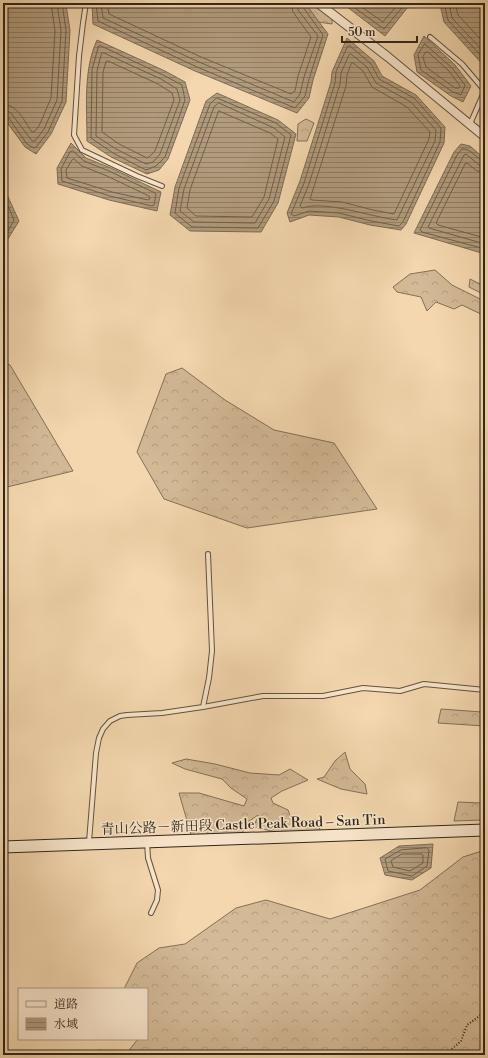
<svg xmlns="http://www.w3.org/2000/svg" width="488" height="1058" font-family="'Libre Bodoni','Noto Serif SC',serif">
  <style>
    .forest { fill: url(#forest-crowns); stroke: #827058 }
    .water { fill: url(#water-rules); stroke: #7d6c54 }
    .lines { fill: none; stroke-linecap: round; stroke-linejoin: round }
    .shore { stroke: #70604a; stroke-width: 1 }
    .service-casing { stroke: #61523e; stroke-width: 6 }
    .minor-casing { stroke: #61523e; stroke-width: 10 }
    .secondary-casing { stroke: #302619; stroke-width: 13 }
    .path { stroke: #302619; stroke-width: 2; stroke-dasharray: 1 2; stroke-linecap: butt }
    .service { stroke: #f8e5cb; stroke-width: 4 }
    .minor { stroke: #f8e5cb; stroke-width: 8 }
    .secondary { stroke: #f8e5cb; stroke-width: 11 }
    .labels { text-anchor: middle; stroke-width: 3; stroke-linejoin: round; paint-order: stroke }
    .street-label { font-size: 14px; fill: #302619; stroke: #f8e5cb }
  </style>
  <defs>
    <pattern id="forest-crowns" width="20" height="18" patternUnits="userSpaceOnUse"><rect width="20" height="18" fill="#d3b996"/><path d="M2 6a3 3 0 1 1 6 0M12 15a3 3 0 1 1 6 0" fill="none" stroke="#b59f81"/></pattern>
    <pattern id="water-rules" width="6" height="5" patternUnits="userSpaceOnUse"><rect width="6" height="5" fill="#b19b7c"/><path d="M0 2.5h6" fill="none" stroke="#907e65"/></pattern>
  </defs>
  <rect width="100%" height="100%" fill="#f4d7af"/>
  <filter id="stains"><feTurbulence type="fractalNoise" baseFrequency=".005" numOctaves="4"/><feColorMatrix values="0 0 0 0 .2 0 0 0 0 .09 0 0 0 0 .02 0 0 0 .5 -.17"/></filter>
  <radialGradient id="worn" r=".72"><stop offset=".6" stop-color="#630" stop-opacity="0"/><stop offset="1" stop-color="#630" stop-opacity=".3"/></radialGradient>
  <g class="forest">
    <path d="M300,3H308L315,6L321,3H330L332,6V24L318,22Z"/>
    <path d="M306,119L314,123L307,141H297L298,124Z"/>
    <path d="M435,270L452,285L482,300L485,295V316L462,305L454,309L436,302L427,311L421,297L397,292L393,287L410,274Z"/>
    <path d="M470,279L482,285L481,293L469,287Z"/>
    <path d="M3,363L10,365L73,471L3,488Z"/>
    <path d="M182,368L225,400L274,430L334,443L377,509L247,528L164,499L137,452L166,374Z"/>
    <path d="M441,709L482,712L485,709V726L438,723Z"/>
    <path d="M345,752L350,769L365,784L367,794L341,789L317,779L324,777L335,761Z"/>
    <path d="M186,759L215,764L250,773L279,775L290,769L308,780L282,791L271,798L273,803L288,810L292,821L319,820L320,833L284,834L254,827L258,815L248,822L240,837L192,838L179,793H199L244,806L247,799L231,788L222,779L185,769L172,763Z"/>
    <path d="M458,802L481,803L483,820L454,821Z"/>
    <path d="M485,850V1055H91L100,1050L126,1054L138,1039H147V1026L148,1024L147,1023V989H124L137,963L159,948L185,944L236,908L266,900L330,919L420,890L463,857Z"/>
  </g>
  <g class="water">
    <path d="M3,3H61L66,5L70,30L66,102L51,134L36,154L25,147L3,117Z"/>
    <path d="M92,3H305L328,34L313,80L309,98L297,113L195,71L93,24Z"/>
    <path d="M342,3H411L385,36Z"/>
    <path d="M441,3H485V67L444,22L440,4Z"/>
    <path d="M424,36L455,65L471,86L463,102L451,96L417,72L414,55Z"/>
    <path d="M347,38L374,61L382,76L416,95L445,127L444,143L406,224L401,230L370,225L339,217L309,215L290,222L287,213L300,181L331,82L332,72Z"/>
    <path d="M97,40L165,71L185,82L190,100L168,159L159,170L147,174L111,157L87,141C87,108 83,70 97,40Z"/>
    <path d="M217,93L278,120L296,134L278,203L261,232L190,231L170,215L175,187L206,101Z"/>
    <path d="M71,143L86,158L111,168L161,192L157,211L109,200L58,184L57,168Z"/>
    <path d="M461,144L470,146L485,159V254L414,233L454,152Z"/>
    <path d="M3,186L19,221L3,247Z"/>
    <path d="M433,844L431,868L412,880L385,875L380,858L399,846Z"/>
  </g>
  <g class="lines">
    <g class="shore">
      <path d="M96,3L98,21L197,67L295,108L305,96L309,79L323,35L303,7L302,3"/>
      <path d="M101,3L103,18L199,62L294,102L300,94L304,77L318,36L298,10L297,3"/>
      <path d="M107,3L109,14L201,57L291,94L295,91L298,76L311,37L293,12L291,3"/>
      <path d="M348,3L384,29L406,3"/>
      <path d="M356,3L383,22L399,3"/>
      <path d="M444,3L448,20L485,60"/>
      <path d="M449,3L452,18L485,53"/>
      <path d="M455,3L458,15L485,44"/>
      <path d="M425,44L452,68L465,85L461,95L453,92L421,70L418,55Z"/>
      <path d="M99,46H101L163,75L182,85L185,100L165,157L156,166L146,170L113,153L91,138L92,70Z"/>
      <path d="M348,46H350L371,64L379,79L414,98L441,128L440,142L403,222L399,226L371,221L339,213L309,211L294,216L291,214L304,183L335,83L336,72Z"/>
      <path d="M426,52H428L449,71L460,86L459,88H455L426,67L423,57Z"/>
      <path d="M102,53H104L161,79L177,89L180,100L160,154L153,162L146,164L116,149L96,136L97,71Z"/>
      <path d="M351,54L367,67L376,83L411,102L436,130L435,141L397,220C371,217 326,200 302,208L300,206L309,184L340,84L341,73L349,55Z"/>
      <path d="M108,61L158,84L172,93L174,100L155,151L149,157L147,158L119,144L102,132L103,72L106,62Z"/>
      <path d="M353,63L363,71L372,87L407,107L430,132L429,139L394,214L373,210L342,202L312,200L310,199L346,86L347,75L351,64Z"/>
      <path d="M217,98L276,123L291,135L274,201L258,228L192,227L175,213L179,188L210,104Z"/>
      <path d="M219,103L274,128L285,137L269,199L255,223L194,222L180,211L184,189L214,107Z"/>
      <path d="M3,104C18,105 24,121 32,132H34L39,126L51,98L55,31L51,3"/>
      <path d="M3,110L7,111L11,113L32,141H35L44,129L57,100L61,31L57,3"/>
      <path d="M219,111L270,133L278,139L264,197L252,217L196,216L187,208L190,190Z"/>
      <path d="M3,116L8,117L27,144L34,148L36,147L48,132L62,101L66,30L62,3"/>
      <path d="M73,151L84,161L109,171L155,193L156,195L154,205L152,206L110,196L62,181L61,169L70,152Z"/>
      <path d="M74,159L82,166L107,176L149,196L150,199L148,200L112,192L67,178L66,170L72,160Z"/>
      <path d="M485,161C476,160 472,148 462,149L457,155L420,230L422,232L485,249"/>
      <path d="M485,166L479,165L466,154L464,155L428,227L429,228L485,244"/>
      <path d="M485,172L477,171L467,163L465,164L436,223L438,225L485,238"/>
      <path d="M3,194L14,220L3,240"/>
      <path d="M427,848L429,850L427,866L412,876L388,871L385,859L401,850Z"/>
      <path d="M402,854H422L423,855V863L410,871L393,867L391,861Z"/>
    </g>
    <g class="service-casing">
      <g id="service">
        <path d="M86,3L83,23L79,56L74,135L82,150L137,176L162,186"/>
        <path d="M430,37L462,64L485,91"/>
        <path d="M470,124L485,90"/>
        <path d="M203,707L209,678L212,651L208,554"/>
        <path d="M89,842L96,753L99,738L103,729L110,721L120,716L127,715L162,713L203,707L263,696H323L363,688L400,691L424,684L485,690"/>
        <path d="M147,842L148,858L158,890L157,900L151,913"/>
      </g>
    </g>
    <g class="minor-casing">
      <path id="minor" d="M318,3L388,57L485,137"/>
    </g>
    <g class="secondary-casing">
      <path id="secondary" d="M3,847L485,830"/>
    </g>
    <path class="path" d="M445,1055L461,1041L467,1025L485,1012"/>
    <use href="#service" class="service"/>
    <use href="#minor" class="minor"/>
    <use href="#secondary" class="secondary"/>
  </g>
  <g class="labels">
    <g class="street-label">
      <text transform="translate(243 824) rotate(-2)" y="5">青山公路－新田段 Castle Peak Road – San Tin</text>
    </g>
  </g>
  <rect width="488" height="1058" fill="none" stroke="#f4d7af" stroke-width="16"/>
  <rect x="4" y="4" width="480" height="1050" fill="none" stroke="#302619" stroke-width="2"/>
  <rect x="8" y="8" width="472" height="1042" fill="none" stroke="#302619"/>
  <rect x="18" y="988" width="130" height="52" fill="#f8e5cb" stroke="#a89984"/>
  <rect x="26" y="1001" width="20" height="6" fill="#f8e5cb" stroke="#a89984"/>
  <text x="54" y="1008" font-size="12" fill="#302619">道路</text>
  <rect x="26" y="1018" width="20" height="12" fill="url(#water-rules)" stroke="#a89984"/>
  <text x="54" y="1028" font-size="12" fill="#302619">水域</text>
  <path d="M342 36v6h75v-6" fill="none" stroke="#302619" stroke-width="2"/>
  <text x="348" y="36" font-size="12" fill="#302619" stroke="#f8e5cb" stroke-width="3" paint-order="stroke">50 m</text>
  <rect width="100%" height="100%" filter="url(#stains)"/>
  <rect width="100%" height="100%" fill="url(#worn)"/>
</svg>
